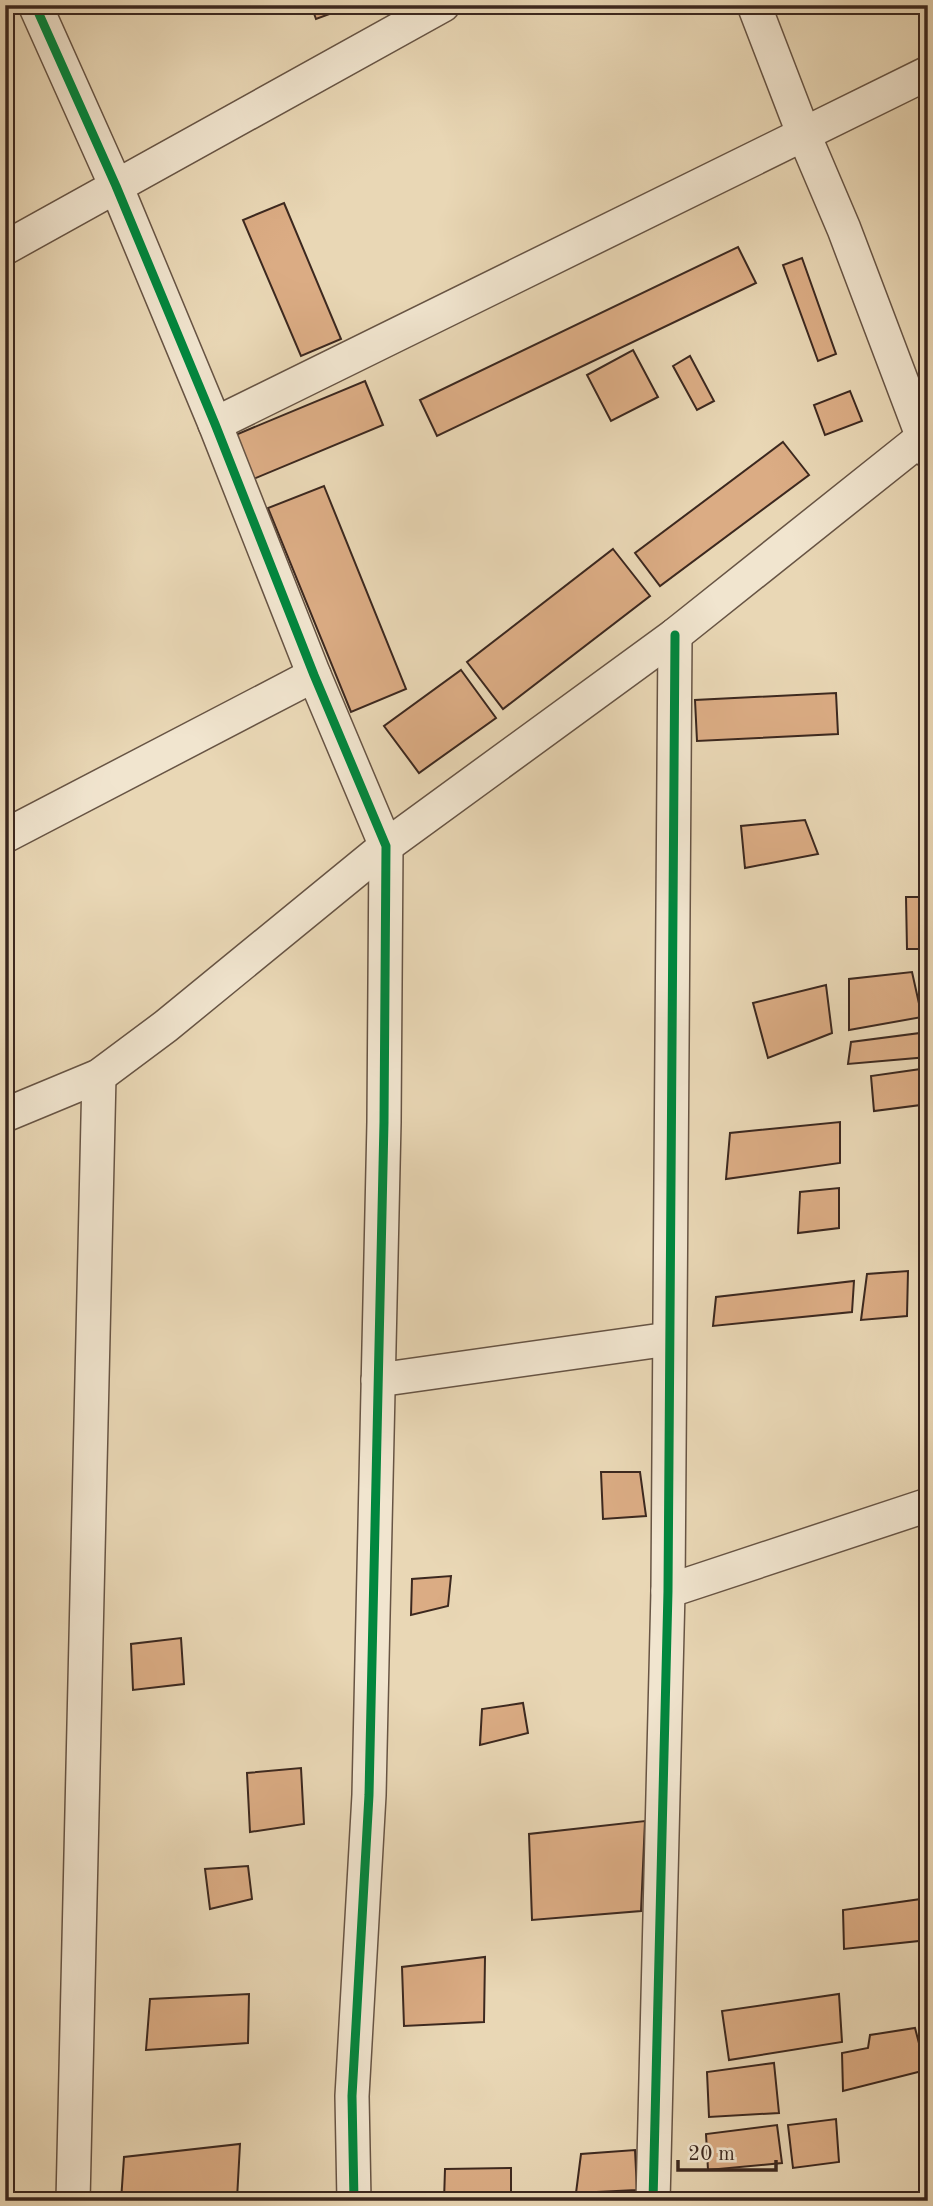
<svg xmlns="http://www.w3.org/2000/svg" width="933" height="2206" font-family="'Old Standard TT',serif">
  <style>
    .building { fill: #dbac84; stroke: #3c281f; stroke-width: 2 }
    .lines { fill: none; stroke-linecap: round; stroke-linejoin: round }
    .minor-casing { stroke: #675444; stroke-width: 36 }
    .minor { stroke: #f1e5cf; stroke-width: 33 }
    .cycleway-casing { stroke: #f1e5cf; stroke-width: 13 }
    .cycleway { stroke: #00873e; stroke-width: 9 }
  </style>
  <rect width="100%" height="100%" fill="#e9d7b5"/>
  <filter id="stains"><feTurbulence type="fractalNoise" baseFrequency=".00286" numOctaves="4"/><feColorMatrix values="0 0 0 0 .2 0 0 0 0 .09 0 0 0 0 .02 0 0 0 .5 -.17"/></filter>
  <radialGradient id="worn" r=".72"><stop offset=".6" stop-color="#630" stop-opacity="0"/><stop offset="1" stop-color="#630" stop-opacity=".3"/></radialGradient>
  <g class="building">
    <path d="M311,5H350L351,6L316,19Z"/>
    <path d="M284,203L341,339L301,356L243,220Z"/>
    <path d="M738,247L756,283L437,436L420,400Z"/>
    <path d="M802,258L836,354L818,361L783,265Z"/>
    <path d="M633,350L658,397L611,421L587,375Z"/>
    <path d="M690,356L714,401L697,410L673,366Z"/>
    <path d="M365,381L383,425L251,480L233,436Z"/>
    <path d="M850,391L862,421L825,435L814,405Z"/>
    <path d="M783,442L809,475L660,586L635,553Z"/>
    <path d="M324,486L406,689L351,712L268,508Z"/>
    <path d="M613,549L650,596L503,709L467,662Z"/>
    <path d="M461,670L496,718L419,773L384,726Z"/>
    <path d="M836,693L838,734L697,741L695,700Z"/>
    <path d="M805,820L818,854L745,868L741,826Z"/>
    <path d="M906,897H928V949H907Z"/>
    <path d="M928,965V996L922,966Z"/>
    <path d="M912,972L922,1017L849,1030V979Z"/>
    <path d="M826,985L832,1033L768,1058L753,1003Z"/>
    <path d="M928,1032V1057L848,1064L851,1042Z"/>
    <path d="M928,1068V1104L874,1111L871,1076Z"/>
    <path d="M840,1122V1163L726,1179L730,1133Z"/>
    <path d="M839,1188V1228L798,1233L800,1192Z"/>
    <path d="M908,1271L907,1316L861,1320L867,1274Z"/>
    <path d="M854,1281L852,1312L713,1326L716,1297Z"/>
    <path d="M601,1472H640L646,1516L603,1519Z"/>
    <path d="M451,1576L448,1606L411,1615L412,1579Z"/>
    <path d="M181,1638L184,1684L133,1690L131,1644Z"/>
    <path d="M523,1703L528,1733L480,1745L482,1709Z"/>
    <path d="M301,1768L304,1824L250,1832L247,1773Z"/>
    <path d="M645,1821L641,1911L532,1920L529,1834Z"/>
    <path d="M248,1866L252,1899L210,1909L205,1869Z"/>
    <path d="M928,1898V1940L844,1949L843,1910Z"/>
    <path d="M485,1957L484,2022L404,2026L402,1967Z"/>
    <path d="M249,1994L248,2043L146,2050L150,1999Z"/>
    <path d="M839,1994L842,2042L729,2060L722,2011Z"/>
    <path d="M915,2028L926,2070L843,2091L842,2053L868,2048L870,2035Z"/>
    <path d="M774,2063L779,2113L709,2117L707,2072Z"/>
    <path d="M836,2119L839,2162L793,2168L788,2125Z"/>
    <path d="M777,2125L782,2163L708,2170L706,2134Z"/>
    <path d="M240,2144L237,2199L121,2201L124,2157Z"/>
    <path d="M635,2150L637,2190L576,2193L581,2154Z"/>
    <path d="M511,2168V2201H444L445,2169Z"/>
  </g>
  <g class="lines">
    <g class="minor-casing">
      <g id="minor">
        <path d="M35,5L116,186L215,424L314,675L386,846L384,1122L369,1795L352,2096L354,2201"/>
        <path d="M754,5L804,135L844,229L928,451"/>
        <path d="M5,248L443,5"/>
        <path d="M215,424L928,73"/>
        <path d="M5,836L314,675"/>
        <path d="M5,1115L99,1076L166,1026L386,846L675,635L922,438"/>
        <path d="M378,1380L669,1339"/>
        <path d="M668,1591L928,1505"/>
        <path d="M73,2201L99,1076"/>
        <path d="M653,2201L668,1591L675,635"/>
      </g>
    </g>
    <use href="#minor" class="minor"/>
    <g class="cycleway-casing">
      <g id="cycleway">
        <path d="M35,5L116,186L215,424L314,675L386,846L384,1122L369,1795L352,2096L354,2201"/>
        <path d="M653,2201L668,1591L675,635"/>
      </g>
    </g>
    <use href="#cycleway" class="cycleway"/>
  </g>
  <rect width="933" height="2206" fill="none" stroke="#e9d7b5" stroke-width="28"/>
  <rect x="7" y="7" width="919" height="2192" fill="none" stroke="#3c281f" stroke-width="3.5"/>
  <rect x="14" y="14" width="905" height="2178" fill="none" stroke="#3c281f" stroke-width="2"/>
  <path d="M678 2160v10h98v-10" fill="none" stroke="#3c281f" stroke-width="3.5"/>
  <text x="688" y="2160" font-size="21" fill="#3c281f" stroke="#f1e5cf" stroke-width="5" paint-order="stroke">20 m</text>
  <rect width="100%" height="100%" filter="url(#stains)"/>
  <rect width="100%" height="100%" fill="url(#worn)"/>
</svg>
